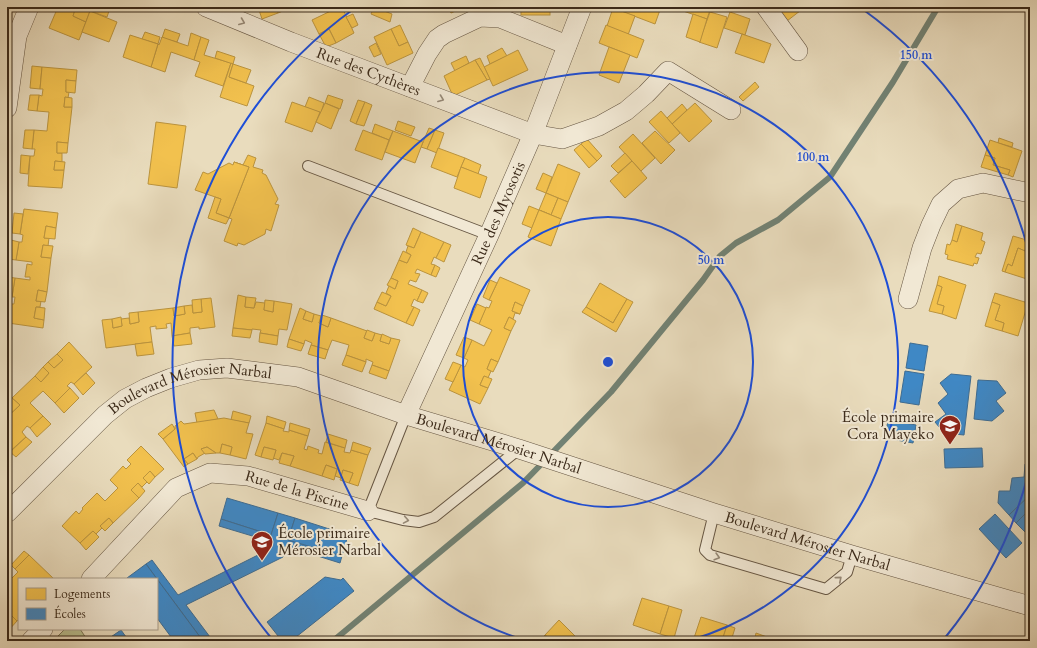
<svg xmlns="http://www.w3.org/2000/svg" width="1037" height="648" font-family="Cardo,serif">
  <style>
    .green { fill: #b9c08f; stroke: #7a7554 }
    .homes { fill: #f2c14e; stroke: #bb943e }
    .schools { fill: #3f88c5; stroke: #3e6c92 }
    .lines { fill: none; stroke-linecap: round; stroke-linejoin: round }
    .stream { stroke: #728274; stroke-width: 6 }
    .lane-casing { stroke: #665643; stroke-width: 12 }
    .street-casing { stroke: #665643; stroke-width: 20 }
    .lane { stroke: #f1e8d4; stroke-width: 10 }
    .street { stroke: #f1e8d4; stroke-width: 19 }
    .oneway { stroke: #968977 }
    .ring { fill: none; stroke: #1d4ed8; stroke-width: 2 }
    .labels { text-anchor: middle; stroke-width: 4; stroke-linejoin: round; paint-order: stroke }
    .street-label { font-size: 15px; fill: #3b2a1a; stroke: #f1e8d4 }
    .poi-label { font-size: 15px; fill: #3b2a1a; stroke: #f1e8d4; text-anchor: end }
    .centre { fill: #1d4ed8; stroke: #f1e8d4; stroke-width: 2 }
    .ring-label { font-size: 12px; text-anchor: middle; font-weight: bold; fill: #1d4ed8; stroke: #f1e8d4; stroke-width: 4; stroke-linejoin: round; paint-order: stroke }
  </style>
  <rect width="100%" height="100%" fill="#e9dcbd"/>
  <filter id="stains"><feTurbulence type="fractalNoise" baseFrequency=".005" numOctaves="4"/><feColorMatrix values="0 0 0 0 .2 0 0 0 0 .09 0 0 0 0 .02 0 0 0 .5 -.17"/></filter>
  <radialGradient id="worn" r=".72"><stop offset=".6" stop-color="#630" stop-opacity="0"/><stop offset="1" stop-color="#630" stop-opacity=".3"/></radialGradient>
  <path class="green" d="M65,629H80L88,641H53Z"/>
  <g class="homes">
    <path d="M58,7L66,11L67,7H76L73,16L86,22L79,40L49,28Z"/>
    <path d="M76,7H80L90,11L86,22L73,16Z"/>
    <path d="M92,7H107L110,8L107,17L90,11Z"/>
    <path d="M268,7H276L278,13L262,19L259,10Z"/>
    <path d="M276,7H290V8L278,13Z"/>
    <path d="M339,7H342L354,33L336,43L329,29L319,34L312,20Z"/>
    <path d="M374,7L392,14L390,22L371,14Z"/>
    <path d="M448,7H459L460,9L451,13Z"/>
    <rect x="521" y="7" width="29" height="8"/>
    <path d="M613,7H661L655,24L613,8Z"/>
    <path d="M681,7H711L707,19L680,10Z"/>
    <path d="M776,7H805L787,21Z"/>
    <path d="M613,8L635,16L628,35L607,26Z"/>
    <path d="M90,11L117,22L109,42L82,32Z"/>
    <path d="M710,12L727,17L717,48L699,42Z"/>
    <path d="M730,12L750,19L745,35L724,28Z"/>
    <path d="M353,14L358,25L352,28L346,17Z"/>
    <path d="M693,14L707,19L700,42L686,37Z"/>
    <path d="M400,25L408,42L399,46L391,29Z"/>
    <path d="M606,25L644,40L637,58L599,43Z"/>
    <path d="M165,29L180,34L177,42L162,38Z"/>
    <path d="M329,29L336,43L326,47L319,34Z"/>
    <path d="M391,29L399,46L408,42L413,53L387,65L374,37Z"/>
    <path d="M145,32L160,37L158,44L142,39Z"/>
    <path d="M191,33L201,37L194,60L171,52L165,72L151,67L158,44L159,45L162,37L188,46Z"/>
    <path d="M742,34L771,44L764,63L735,53Z"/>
    <path d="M130,35L158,44L151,67L123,57Z"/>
    <path d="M201,37L209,40L204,55L231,63L223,86L195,76L200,62L194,60Z"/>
    <path d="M376,43L381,54L374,57L369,47Z"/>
    <path d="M609,47L630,55L619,83L599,75Z"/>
    <path d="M502,48L507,56L490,64L487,56Z"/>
    <path d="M518,50L528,70L493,86L484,67Z"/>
    <path d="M217,51L235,57L233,64L215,58Z"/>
    <path d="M466,56L469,63L455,71L451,63Z"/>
    <path d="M480,58L490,79L487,80L475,60Z"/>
    <path d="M475,60L487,80L453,96L444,76Z"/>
    <path d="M231,63L233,64L229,77L254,86L247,106L220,97Z"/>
    <path d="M233,64L251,70L246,83L229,77Z"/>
    <path d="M32,66L42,67L40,89L30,88Z"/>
    <path d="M42,67L77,70L76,81L66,80V92H69L68,98L65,97L64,107H72L68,143L57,142V153H62V162L55,161L54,170H64L62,188L28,186L30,156H34L35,149H32L34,130L47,131L49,112L37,111L39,95L42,96L43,89H40Z"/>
    <path d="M66,80L76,81L75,93L66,92Z"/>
    <path d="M755,82L759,87L743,101L739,97Z"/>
    <path d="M30,95H39L37,111L28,110Z"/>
    <path d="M328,95L343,100L340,109L325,103Z"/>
    <path d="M65,97L72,98V107H64Z"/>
    <path d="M309,97L324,103L321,113L305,107Z"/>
    <path d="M358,100L365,102L356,124L350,121Z"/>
    <path d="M292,102L320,112L312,132L285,122Z"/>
    <path d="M365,102L372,105L364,126L356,124Z"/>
    <path d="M325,103L339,109L331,129L316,122Z"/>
    <path d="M695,103L712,121L689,142L672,124Z"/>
    <path d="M682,104L687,110L672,124L667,118Z"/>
    <path d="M661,111L680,133L669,143L649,122Z"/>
    <path d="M398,121L415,127L411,136L395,130Z"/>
    <path d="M156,122L186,126L177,188L148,184Z"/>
    <path d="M375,124L393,131L389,140L372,133Z"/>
    <path d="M429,128L435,130L427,149L421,147Z"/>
    <path d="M25,130H34L32,149L23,148Z"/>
    <path d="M363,130L389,140L382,160L355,150Z"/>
    <path d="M435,130L444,133L437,153L427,149Z"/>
    <path d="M393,131L423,142L415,163L385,152Z"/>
    <path d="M655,131L675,150L661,164L642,143Z"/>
    <path d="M633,134L655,158L641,171L619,147Z"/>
    <path d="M999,138L1013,143L1012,147L998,143Z"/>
    <path d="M587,139L602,156L597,161L581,144Z"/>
    <path d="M990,140L1022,151L1013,177L1008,175L1010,170L993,165L995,158L985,155Z"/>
    <path d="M57,142L68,143L67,153H57Z"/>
    <path d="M581,144L597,161L589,168L574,150Z"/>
    <path d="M438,148L465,158L457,177L431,167Z"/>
    <path d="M625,153L632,161L618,173L611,166Z"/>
    <path d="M21,155L30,156L28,174L20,173Z"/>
    <path d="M248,155L256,158L253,167L263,170L262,173L266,175L278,199L275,204L279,205L271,231L266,229L265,234L244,245L238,243L237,246L224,241L232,219L229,218L249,167L234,162L243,165Z"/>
    <path d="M985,155L995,158L993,165L1010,170L1008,175L981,167Z"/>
    <path d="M465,158L481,165L478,174L461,167Z"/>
    <path d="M55,161L65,162L64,170H54Z"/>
    <path d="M632,161L647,178L625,198L610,181Z"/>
    <path d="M234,162L249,167L229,218L216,213L221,199L195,190L203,172L208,174L229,163L233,165Z"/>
    <path d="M558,164L580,173L568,202L546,193Z"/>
    <path d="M461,167L487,177L480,198L454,188Z"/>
    <path d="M543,173L552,177L546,193L536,189Z"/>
    <path d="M546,193L558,198L551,215L539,210Z"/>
    <path d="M215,197L221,199L216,213L229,218L226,224L208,218Z"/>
    <path d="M558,198L568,202L561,219L539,210L551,215Z"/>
    <path d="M529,206L539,210L532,228L522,224Z"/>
    <path d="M24,209L58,213L56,228L46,226L44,238H49L48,246L43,245L41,257L51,258L47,292L38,290L36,301H41L40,307H36L34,318L44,320L43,328L8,323L11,304H14L15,297H12L15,278L30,280V277H25L27,264L32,265V262L16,260L19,242H22L23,235L20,234Z"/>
    <path d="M539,210L561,219L551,246L528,237Z"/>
    <path d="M14,213L23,214L20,234L12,233Z"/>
    <path d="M956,224L962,226L957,242L952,240Z"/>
    <path d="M46,226L56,228L55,239L44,238Z"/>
    <path d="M962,226L983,233L981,240L985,242L981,254L977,253L975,257L979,258L977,264L974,263L973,266L947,259L948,255L945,254L947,244L950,245L952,240L957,242Z"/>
    <path d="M413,228L421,232L414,248L406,245Z"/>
    <path d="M421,232L444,242L436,258L434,257L431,264L435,265L431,275L417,269L415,273L420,274L416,282L410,280L408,284L422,290L417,301L414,299L411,306L414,307L406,323L374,309L377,302L386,306L391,296L386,293L389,286L395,289L398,281L391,278L399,260L407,263L411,255L406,252L408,246L414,248Z"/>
    <path d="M1013,236L1030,241V244L1027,243L1025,251L1018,248L1012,266L1008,264L1005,272L1002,271Z"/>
    <path d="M11,240L19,242L16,260L8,259Z"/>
    <path d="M444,242L451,245L444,262L436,258Z"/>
    <path d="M1027,243L1030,244V280L1005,272L1008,264L1012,266L1018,248L1025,251Z"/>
    <path d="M43,245L53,246L51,258L41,257Z"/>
    <path d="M403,251L411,255L407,263L399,260Z"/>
    <path d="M435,265L440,268L436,277L431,275Z"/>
    <path d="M939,276L966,285L956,319L942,314L944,306L937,304L942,287L937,285Z"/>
    <path d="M7,277L15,278L12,297L7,296Z"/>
    <path d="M500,277L530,290L523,306L515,302L512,311L520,314L515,313L513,319L509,317L504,328L511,331L498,362L491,359L487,369L491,371L488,378L484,376L480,385L488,388L480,404L449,390L461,365L465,367L468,360L464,358L472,340L484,346L492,330L479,324L486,307L489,308L492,301L489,300Z"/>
    <path d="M391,278L398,281L395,289L387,285Z"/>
    <path d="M490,280L497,283L489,300L483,297Z"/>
    <path d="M600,283L627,299L613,323L586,307Z"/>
    <path d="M937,285L942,287L937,304L944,306L942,314L929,311Z"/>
    <path d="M38,290L47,292L45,302L36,301Z"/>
    <path d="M422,290L428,293L423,303L417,301Z"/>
    <path d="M382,292L391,296L386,306L377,302Z"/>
    <path d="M995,293L1028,303L1018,336L1002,331L1004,323L995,320L1000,305L992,302Z"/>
    <path d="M238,295L246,297L245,307L254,308L256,302L265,303L264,310L273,312L274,301L292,304L287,330L279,329L278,336L260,333L261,330L252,329V330L233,328Z"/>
    <path d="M246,297L256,298L254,308L245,307Z"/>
    <path d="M211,298L215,327L199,329V327L190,328V333L172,336L171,323L166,324L167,328L156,329V326L150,327L152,342L106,348L102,320L112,319L113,328L122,326L121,319L129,318L130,324L139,322L138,312L173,308L174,316L185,314L184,306L192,305L193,313L202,312L201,299Z"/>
    <path d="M201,299L202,312L193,313L192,300Z"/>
    <path d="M627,299L633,302L616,332L582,312L586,307L613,323Z"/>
    <path d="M265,300L274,301L273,312L264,310Z"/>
    <path d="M515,302L523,306L520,314L512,311Z"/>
    <path d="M992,302L1000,305L995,320L1004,323L1002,331L985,326Z"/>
    <path d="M7,304H11L8,323H7Z"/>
    <path d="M477,304L486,308L479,324L470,320Z"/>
    <path d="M184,306L185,314L174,316L173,308Z"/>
    <path d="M36,307L45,308L44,320L34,318Z"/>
    <path d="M414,307L420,310L413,326L406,323Z"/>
    <path d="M300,308L306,311L303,319L312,322L314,314L321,316L319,323L328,327L331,318L367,331L364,338L372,341L375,333L382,335L380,341L389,344L391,338L400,340L389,371L372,365L373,362L366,359V362L346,355L349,345L332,340L328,350L311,345L312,343L305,340L304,344L289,339Z"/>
    <path d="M306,311L314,314L312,322L303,319Z"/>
    <path d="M138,312L139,322L130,324L129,313Z"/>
    <path d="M322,315L331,318L328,327L319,323Z"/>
    <path d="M121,317L122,326L113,328L112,319Z"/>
    <path d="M509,317L516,321L511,331L504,328Z"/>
    <path d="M233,328L252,330L250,338L232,336Z"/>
    <path d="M367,330L375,333L372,341L364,338Z"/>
    <path d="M190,333L192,344L174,346L172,336Z"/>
    <path d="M260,333L278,336L277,345L259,342Z"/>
    <path d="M382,334L391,338L389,344L380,341Z"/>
    <path d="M464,337L472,340L464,358L456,355Z"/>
    <path d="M289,339L304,344L301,351L287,347Z"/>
    <path d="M69,342L92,367L74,384L71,382L67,386L70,388L55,403L43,391L30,403L43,416L30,428L27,426L22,432L26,437L7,454V417L20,405L12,398L35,376L41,382L49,373L43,367L48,362L54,368L63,360L57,354Z"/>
    <path d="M152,342L154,354L137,356L135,344Z"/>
    <path d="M311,345L328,350L325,359L308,354Z"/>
    <path d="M57,354L63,360L54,368L48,362Z"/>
    <path d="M346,355L366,362L362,372L342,365Z"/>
    <path d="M491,359L498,362L493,372L487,369Z"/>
    <path d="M453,362L461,365L453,382L445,379Z"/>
    <path d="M372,365L389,371L386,379L369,373Z"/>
    <path d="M43,367L49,373L41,382L35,376Z"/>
    <path d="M86,373L95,383L83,395L74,384Z"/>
    <path d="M484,376L492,379L488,388L480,385Z"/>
    <path d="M70,388L79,398L64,413L55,403Z"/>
    <path d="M12,398L20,405L7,417V404Z"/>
    <path d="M214,410L218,419L197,423L195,413Z"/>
    <path d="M233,411L251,416L249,423L231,420Z"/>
    <path d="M43,416L51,424L37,437L30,428Z"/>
    <path d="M267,416L286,422L284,429L266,423Z"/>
    <path d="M224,418L249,423L246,433L253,434L246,459L230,455L232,447L222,444L220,453H216L207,447L201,449L205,453L198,457L197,459L193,453L184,459L188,464L184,467L163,439L175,429V426L181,421L184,424Z"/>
    <path d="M266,423L284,429L283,431L289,432V430L308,436L304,449L307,450L308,446L319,450L318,453L322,454L325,442L345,448L344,452L350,453L351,450L368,455L358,486L349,483L353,473L343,470L341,478L335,476L337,469L326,465L322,476L290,466L294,456L282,453L279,460L273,458L276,450L264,447L261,457L255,455Z"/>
    <path d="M290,423L310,429L308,436L289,430Z"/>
    <path d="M172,424L175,429L163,439L158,434Z"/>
    <path d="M328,434L347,440L345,448L326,442Z"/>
    <path d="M26,437L32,442L16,457L10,452Z"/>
    <path d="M353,442L371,448L368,455L351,450Z"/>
    <path d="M222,444L232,447L230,455L220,453Z"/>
    <path d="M141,446L164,469L155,477L150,471L143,478L147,482L142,487L138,483L131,490L139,498L113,523L109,518L100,526L102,528L96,534L93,531L80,543L62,526L76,511L79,514L83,509L82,508L97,493L105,501L118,488L110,480L123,466L126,469L131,464L127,460Z"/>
    <path d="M207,447L216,453L205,454L201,449Z"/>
    <path d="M264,447L276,450L273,460L261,457Z"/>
    <path d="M193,453L197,459L188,464L184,459Z"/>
    <path d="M282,453L294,456L290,466L279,463Z"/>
    <path d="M326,465L337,469L334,480L322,476Z"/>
    <path d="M343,470L353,473L349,483L340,480Z"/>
    <path d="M150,471L155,477L149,484L143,478Z"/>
    <path d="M138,483L145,491L139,498L131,490Z"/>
    <path d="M109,518L113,523L105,531L100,526Z"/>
    <path d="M93,531L99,537L86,550L80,543Z"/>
    <path d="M24,551L29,555L15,569L11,565Z"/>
    <path d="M29,555L54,579H19V619L17,621L7,611V580L10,577L12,578L18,572L15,569Z"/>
    <path d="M642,598L669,606L660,634L633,625Z"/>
    <path d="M669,606L682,610L674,638L660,634Z"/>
    <path d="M7,611L17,621L7,632Z"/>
    <path d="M701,617L727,625L722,641H693Z"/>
    <path d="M559,620L580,641H552L545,635Z"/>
    <path d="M727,625L735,628L731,641H722Z"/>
    <path d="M756,633L778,641H754Z"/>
    <path d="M545,635L552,641H539Z"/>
  </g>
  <g class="schools">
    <path d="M910,343L928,346L924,371L906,368Z"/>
    <path d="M905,371L924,374L919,405L900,402Z"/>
    <path d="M951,374L971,376L964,435L944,433L935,422L946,414L938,403L948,394L940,383Z"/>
    <path d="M978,380L997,381L1006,393L996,401L1004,411L992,421L974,419Z"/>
    <path d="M888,420L916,425L913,443L885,438Z"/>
    <path d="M982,448L983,467L945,468L944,449Z"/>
    <path d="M1025,464L1030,465V495L1009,515L998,503L999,491H1010L1012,478L1024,477Z"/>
    <path d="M1030,495V509L1016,523L1009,515Z"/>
    <path d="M227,498L278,513L271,535L221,519Z"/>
    <path d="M1030,509V537L1016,523Z"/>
    <path d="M278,513L295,518L288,540L342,556L340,563L286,546L283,557L186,605L213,641H203L146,564L152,560L178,595L266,551L269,541L219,526L221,519L271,535Z"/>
    <path d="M995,514L1022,543L1006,558L979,529Z"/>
    <path d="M295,518L348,535L342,556L288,540Z"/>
    <path d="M146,564L157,579H128L127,578Z"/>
    <path d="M325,577L341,580L343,578L354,591L291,641H282L267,622Z"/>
    <path d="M157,579L203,641H174L157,618Z"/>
    <path d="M121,630L129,641H105Z"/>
  </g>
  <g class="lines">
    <path class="stream" d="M333,641L523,483L611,392L703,280L720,256L736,243L778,220L830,177L893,82L938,7"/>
    <g class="lane-casing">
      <g id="lane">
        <path d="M308,166L489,235"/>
        <path d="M406,415L368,511L403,520L419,522L434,517L519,449"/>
        <path d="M714,513L705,550L710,555L826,589L847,572L852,555"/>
      </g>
    </g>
    <g class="street-casing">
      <g id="street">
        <path id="s1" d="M206,7L291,42L533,134L562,139L599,126L626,111L646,94L668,71L731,110"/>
        <path d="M766,7L798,51"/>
        <path d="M410,87L427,54L437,39L444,34L480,17L500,18L567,45"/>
        <path d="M7,108L17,36L29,7"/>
        <path d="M908,299L922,248L931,225L941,204L958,189L983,183L1030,193"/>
        <path id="s2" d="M406,415L489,235L533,134L582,7"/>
        <path id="s3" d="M7,513L105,415L125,399L146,388L171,378L199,370L227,368L298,377L406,415L519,449L714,513L852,555L1030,606"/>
        <path id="s4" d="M91,579L176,488L210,473L248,476L368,511"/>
        <path d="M31,641L43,629"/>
      </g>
    </g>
    <use href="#lane" class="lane"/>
    <use href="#street" class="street"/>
  </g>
  <defs><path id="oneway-chevron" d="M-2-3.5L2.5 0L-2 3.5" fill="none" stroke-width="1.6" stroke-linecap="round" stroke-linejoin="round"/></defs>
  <g class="oneway">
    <use href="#oneway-chevron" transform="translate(242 22) rotate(22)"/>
    <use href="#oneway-chevron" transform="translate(441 99) rotate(21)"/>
    <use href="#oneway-chevron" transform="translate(406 520) rotate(10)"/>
    <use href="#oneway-chevron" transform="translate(717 557) rotate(16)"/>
    <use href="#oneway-chevron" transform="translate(839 579) rotate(-40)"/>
  </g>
  <g class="ring">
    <circle cx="608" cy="362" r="145"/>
    <path d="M528 641A290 290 0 1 1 688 641"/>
    <path d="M1029 471A435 435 0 0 1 944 639M272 639A435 435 0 0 1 355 8M861 8A435 435 0 0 1 1029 253"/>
  </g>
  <defs>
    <g id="school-pin" transform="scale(1.15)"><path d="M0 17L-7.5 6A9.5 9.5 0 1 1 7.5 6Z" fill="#8f2418" stroke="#f1e8d4"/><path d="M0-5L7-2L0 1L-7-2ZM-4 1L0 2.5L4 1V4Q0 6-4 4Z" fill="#fff"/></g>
  </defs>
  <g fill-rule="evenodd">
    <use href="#school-pin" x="950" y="426"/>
    <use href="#school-pin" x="262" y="542"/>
  </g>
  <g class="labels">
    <g class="street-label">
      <text dy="5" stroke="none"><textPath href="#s1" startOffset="175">Rue des Cythères</textPath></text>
      <text dy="5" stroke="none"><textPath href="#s2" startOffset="222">Rue des Myosotis</textPath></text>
      <text dy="5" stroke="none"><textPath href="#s3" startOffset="231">Boulevard Mérosier Narbal</textPath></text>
      <text dy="5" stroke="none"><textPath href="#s3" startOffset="555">Boulevard Mérosier Narbal</textPath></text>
      <text dy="5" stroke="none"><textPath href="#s4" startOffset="251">Rue de la Piscine</textPath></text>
      <text dy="5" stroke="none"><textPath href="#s3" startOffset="879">Boulevard Mérosier Narbal</textPath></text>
    </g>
    <g class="poi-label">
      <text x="934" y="422">École primaire<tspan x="934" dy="17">Cora Mayeko</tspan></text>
      <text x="278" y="538" text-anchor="start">École primaire<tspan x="278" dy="17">Mérosier Narbal</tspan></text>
    </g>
  </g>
  <circle cx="608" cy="362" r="6" class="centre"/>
  <g class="ring-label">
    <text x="916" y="59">150 m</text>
    <text x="813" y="161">100 m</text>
    <text x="711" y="264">50 m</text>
  </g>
  <rect width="1037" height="648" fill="none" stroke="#e9dcbd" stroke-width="24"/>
  <rect x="8" y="8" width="1021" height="632" fill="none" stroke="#3b2a1a" stroke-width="2"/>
  <rect x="12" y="12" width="1013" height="624" fill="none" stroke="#3b2a1a"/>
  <rect x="18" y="578" width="140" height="52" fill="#f1e8d4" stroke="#a89c8a"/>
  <rect x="26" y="588" width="20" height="12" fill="#f2c14e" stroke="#a89c8a"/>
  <text x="54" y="598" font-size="12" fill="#3b2a1a">Logements</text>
  <rect x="26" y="608" width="20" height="12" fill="#3f88c5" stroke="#a89c8a"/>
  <text x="54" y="618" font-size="12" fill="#3b2a1a">Écoles</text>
  <rect width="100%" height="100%" filter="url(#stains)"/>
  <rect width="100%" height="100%" fill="url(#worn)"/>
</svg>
